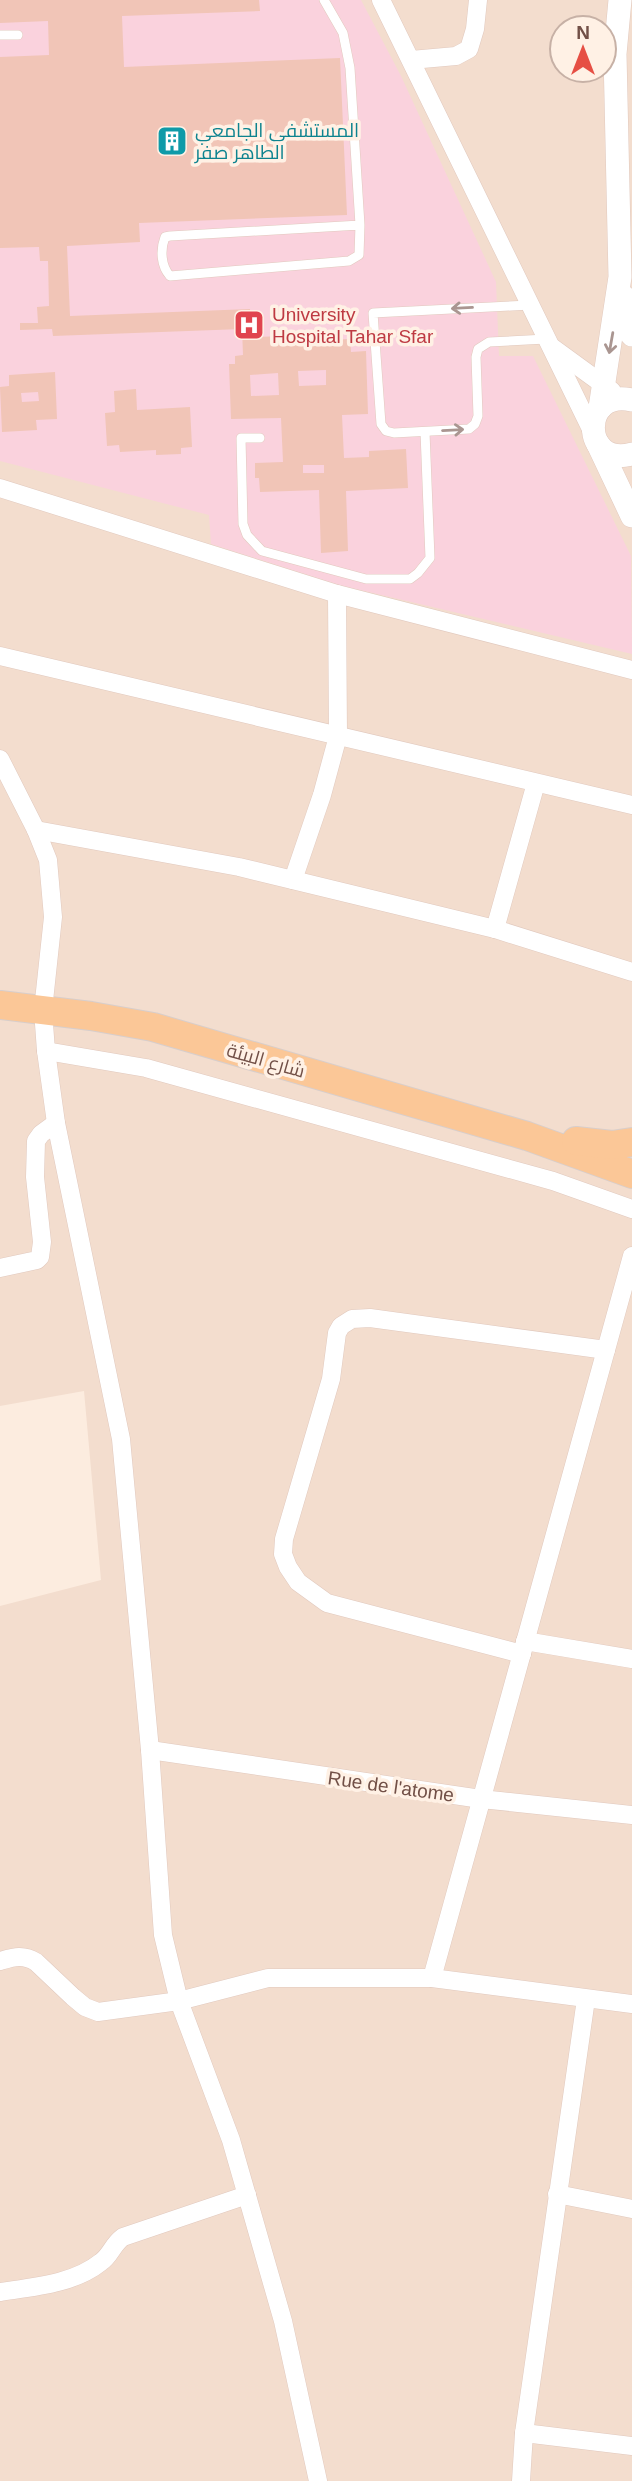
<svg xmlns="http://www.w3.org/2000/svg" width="632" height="2481" font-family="Helvetica,Cairo,sans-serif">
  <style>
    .residential { fill: #f3ddce; fill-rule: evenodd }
    .medical { fill: #fad2dd }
    .building { fill: #f1c5b7; fill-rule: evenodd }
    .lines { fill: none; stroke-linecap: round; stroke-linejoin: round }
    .service-casing { stroke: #e1c9be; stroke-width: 10 }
    .minor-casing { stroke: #e1c9be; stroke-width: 19 }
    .tertiary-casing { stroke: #e1c9be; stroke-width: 24 }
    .primary-casing { stroke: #d8cecb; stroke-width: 30 }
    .service { stroke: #fff; stroke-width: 9 }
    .minor { stroke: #fff; stroke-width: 18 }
    .tertiary { stroke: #fff; stroke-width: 23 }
    .primary { stroke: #fbc797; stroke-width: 28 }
    .oneway { stroke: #aa9691 }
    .labels { text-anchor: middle; stroke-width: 7; stroke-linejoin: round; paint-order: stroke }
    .culture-label { font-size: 19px; fill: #0d838f; stroke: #fff1e5; text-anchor: start }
    .health-label { font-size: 19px; fill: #be3a42; stroke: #fff1e5; text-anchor: start }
    .street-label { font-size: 19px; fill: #725047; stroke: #fff1e5 }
  </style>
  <rect width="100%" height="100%" fill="#fcecdf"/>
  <path class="residential" d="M0,0H632V2481H0V1606L101,1580L84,1391L0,1406ZM562,28H604V70H562Z"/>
  <path class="medical" d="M0,0H361L401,76L496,282L499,356H533L631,556L632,654L339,585L211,544L209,515L0,461Z"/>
  <g class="building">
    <path d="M0,0H259L260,11L122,16L124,67L340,58L347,215L139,223L140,242L67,246L70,316L250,309L251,337L287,336L288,342L350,339L351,352L366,351L368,414L342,415L344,458L369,457V451L406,449L408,488L346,491L348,551L321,553L319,490L260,492L259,478H255V463L283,462L281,418L231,419L229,364H235V356L243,355L242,329L53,336L52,329L20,330V323H38L37,307L49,306L48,261H40L39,247L0,248V57L49,55L48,21L0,23ZM326,370V385L299,386L298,371ZM278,373L279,395L251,396L250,375ZM303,465H324V473H303Z"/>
    <path d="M55,372L57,419L36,420L37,430L2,432L0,387L9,386V375ZM38,392L39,401L22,402L21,393Z"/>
    <path d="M136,389L137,410L190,407L192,447L181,448V454L156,455V450L120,452L119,445L107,446L105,413L115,412L114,391Z"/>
  </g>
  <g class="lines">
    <g class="service-casing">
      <g id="service">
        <path d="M324,0L343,33L350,68L360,225L170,236L165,237C160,250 161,266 170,276L349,261L359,255L360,225"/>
        <path d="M0,35H18"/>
        <path d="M530,305L373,313L381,424L386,431L394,433L469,429L475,424L478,416L476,357L478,349L489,342L546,339"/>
        <path d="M260,438H241L243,524L247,535L262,551L366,579H410L418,573L430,558L425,432"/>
      </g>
    </g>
    <g class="minor-casing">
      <g id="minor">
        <path d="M381,0L593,433"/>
        <path d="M411,60L456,56L469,49L475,29L478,0"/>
        <path d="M553,348L612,391"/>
        <path d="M0,488L337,594L632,670"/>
        <path d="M0,656L632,805"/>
        <path d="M0,759L36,830L48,860L53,917L43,1010L46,1051L56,1123L121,1439L150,1750L163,1935L179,2001L231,2140L283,2321L318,2481"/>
        <path d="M36,830L239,867L495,929L632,972"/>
        <path d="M293,880L322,795L338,736L337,594"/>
        <path d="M495,929L536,783"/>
        <path d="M46,1051L146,1068L553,1181L632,1209"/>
        <path d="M0,1268L37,1260L40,1257L42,1242L35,1177L36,1141L41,1134L56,1123"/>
        <path d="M525,1641L632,1659"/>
        <path d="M522,1654L327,1603L298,1582L288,1567L283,1554L284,1539L331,1379L337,1333L341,1326L352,1319L370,1318L606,1350"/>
        <path d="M150,1750L481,1799L632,1815"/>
        <path d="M0,1961C14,1957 23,1954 36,1962L73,1997L85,2007L98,2012L179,2001L268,1978H432L632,2004"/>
        <path d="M432,1978L632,1256"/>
        <path d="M557,2194L632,2209"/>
        <path d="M0,2292C33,2287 74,2284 101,2262C111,2255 112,2245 123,2237L247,2195"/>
        <path d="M524,2433L632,2446"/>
        <path d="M521,2481L524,2433L586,1999"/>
      </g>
    </g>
    <g class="tertiary-casing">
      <g id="tertiary">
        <path d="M624,297L632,335"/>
        <path d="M632,400C580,388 581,468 632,454"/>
        <path d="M600,408L620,277L615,54L620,0"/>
        <path d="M598,444L632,516"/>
      </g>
    </g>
    <g class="primary-casing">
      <g id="primary">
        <path d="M0,1005L91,1016L153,1027L527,1136L632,1174"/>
        <path d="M576,1141L612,1145L632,1142"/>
      </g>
    </g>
    <use href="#service" class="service"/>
    <use href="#minor" class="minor"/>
    <use href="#tertiary" class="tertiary"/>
    <use href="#primary" class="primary"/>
  </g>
  <defs><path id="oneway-shaft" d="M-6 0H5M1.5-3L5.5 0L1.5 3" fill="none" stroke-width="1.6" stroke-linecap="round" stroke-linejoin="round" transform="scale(1.75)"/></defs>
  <g class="oneway">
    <use href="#oneway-shaft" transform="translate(462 308) rotate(177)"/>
    <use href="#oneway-shaft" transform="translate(611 343) rotate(100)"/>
    <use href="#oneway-shaft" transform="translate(453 430) rotate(-3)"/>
  </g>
  <defs>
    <g id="building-square" transform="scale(1.575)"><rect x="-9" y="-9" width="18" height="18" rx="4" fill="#0f9aa8" stroke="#fff1e5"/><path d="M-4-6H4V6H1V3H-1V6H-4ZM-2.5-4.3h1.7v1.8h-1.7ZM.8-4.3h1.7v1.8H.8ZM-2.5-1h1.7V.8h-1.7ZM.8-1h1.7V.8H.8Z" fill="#fff"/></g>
    <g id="hospital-square" transform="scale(1.575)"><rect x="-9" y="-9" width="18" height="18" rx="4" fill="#e0444e" stroke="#fff1e5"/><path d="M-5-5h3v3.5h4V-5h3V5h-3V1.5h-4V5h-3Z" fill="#fff"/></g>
  </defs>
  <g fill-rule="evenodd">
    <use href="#building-square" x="172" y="141"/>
    <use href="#hospital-square" x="249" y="325"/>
  </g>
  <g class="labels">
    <g class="culture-label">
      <text x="195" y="137">المستشفى الجامعي<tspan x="195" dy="22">الطاهر صفر</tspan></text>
    </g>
    <g class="health-label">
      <text x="272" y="321">University<tspan x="272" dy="22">Hospital Tahar Sfar</tspan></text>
    </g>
    <g class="street-label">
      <text transform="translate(266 1060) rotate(16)" y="7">شارع البيئة</text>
      <text transform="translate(391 1786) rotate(8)" y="7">Rue de l'atome</text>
    </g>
  </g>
  <g transform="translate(583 49)"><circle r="33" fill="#fff1e5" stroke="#c7b1a6" stroke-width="2"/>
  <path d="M0-5L12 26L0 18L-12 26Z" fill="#e64f44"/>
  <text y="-10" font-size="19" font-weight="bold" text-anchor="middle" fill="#725047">N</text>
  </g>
</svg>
